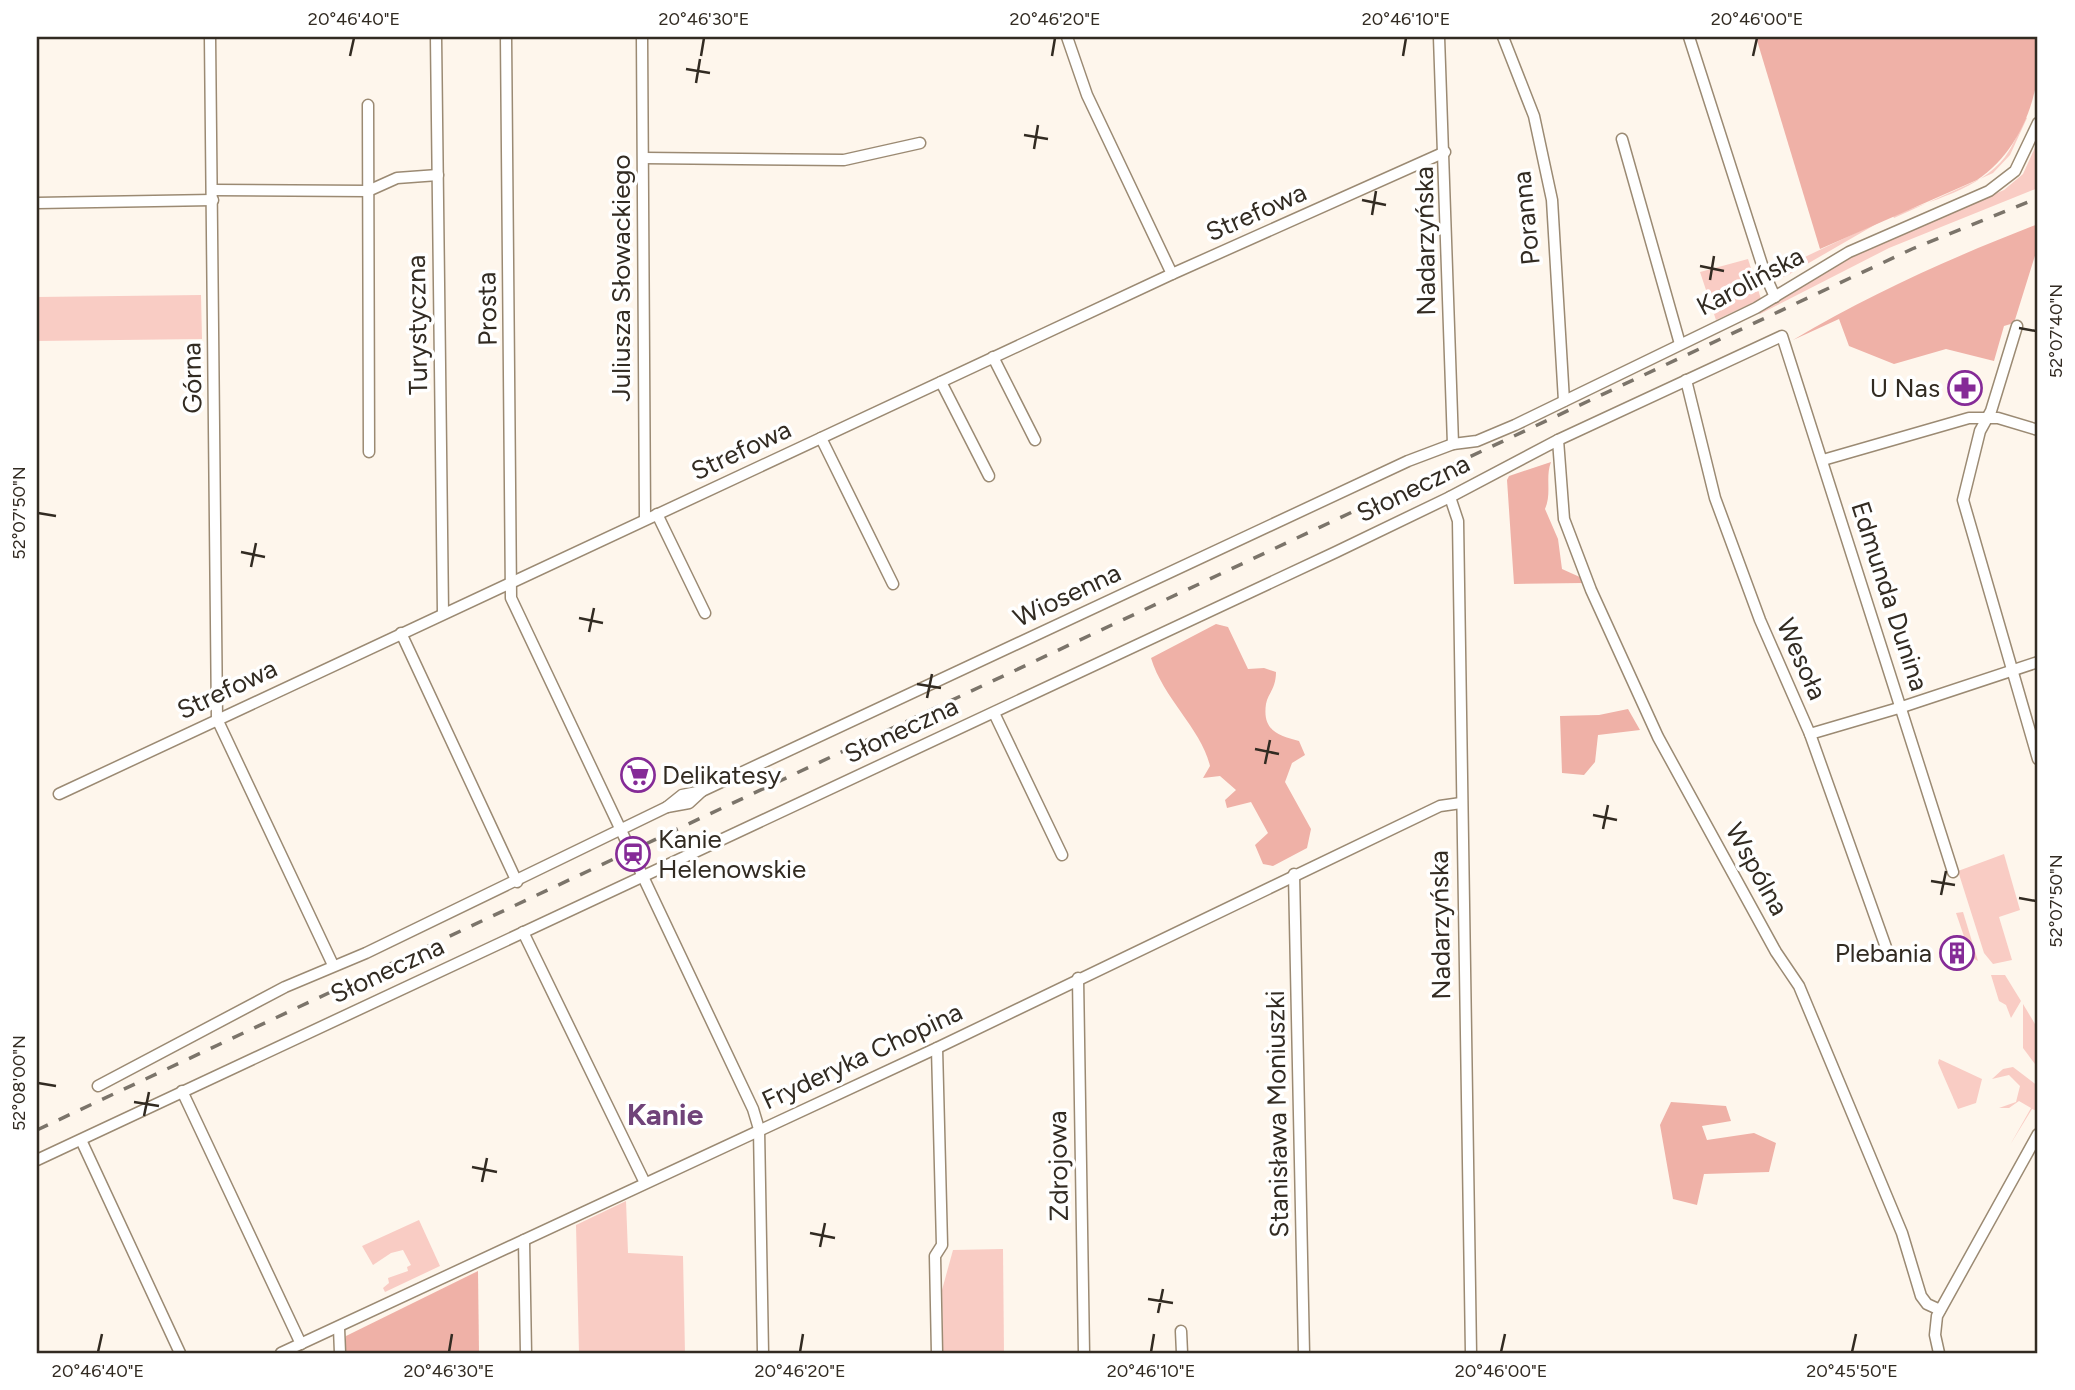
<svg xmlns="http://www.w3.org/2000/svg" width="2075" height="1390" font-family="Figtree,sans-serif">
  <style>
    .green { fill: #f9ccc4 }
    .forest { fill: #efb1a7 }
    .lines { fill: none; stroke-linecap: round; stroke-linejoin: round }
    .minor-casing { stroke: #9b8a73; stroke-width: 13 }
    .minor { stroke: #fff; stroke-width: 10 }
    .rail { stroke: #7b746a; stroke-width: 3.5; stroke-dasharray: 12 12; stroke-linecap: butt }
    .ticks { fill: none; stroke: #322b22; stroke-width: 2.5 }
    .labels { text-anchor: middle; stroke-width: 7; stroke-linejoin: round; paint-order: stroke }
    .street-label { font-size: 26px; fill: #322b22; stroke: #fff }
    .poi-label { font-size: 26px; fill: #322b22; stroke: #fff; text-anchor: end }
    .quarter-label { font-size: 30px; font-weight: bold; fill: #704379; stroke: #fff }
    .neatline { fill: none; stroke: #322b22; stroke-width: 2.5 }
    .ticks-label { font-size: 18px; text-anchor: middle; fill: #322b22 }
  </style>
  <rect width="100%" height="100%" fill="#fef6ec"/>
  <g class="green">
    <path d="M2025,117L2027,118L2010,155L1993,173L1894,218L1893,216C1928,201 1981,189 2005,157C2014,145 2019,130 2025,117Z"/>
    <path d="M2038,141V188L1889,248L1760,314L1758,311L1863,250L2004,190L2023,174Z"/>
    <path d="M1885,219L1788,275L1783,277L1775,273L1790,269V264Z"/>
    <path d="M1748,259L1761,299L1716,320L1700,272Z"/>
    <path d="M201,295L202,339L37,341V297Z"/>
    <path d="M2004,854L2020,910L1999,917L2012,960L1993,964L1984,953L1958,871Z"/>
    <path d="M1963,912L1978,961L1971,957L1956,913Z"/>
    <path d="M1991,975H2005L2021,1001L2011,1018L2006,1005L1999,1001Z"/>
    <path d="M2023,1004L2038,1029V1068L2023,1048Z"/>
    <path d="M1939,1059L1982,1079L1976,1103L1958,1109L1938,1063Z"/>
    <path d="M2013,1067L2038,1086V1108L2037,1111L2032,1109L2010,1145L2031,1108L2019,1101L2009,1108H1999L2016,1102L2020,1086L2009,1075L1992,1079L2003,1069Z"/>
    <path d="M626,1201L628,1253L683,1256L685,1353H579L576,1225Z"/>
    <path d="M419,1220L440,1266L385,1292L383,1288L389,1283L388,1278L408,1271L407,1267L411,1265L403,1250L391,1253L373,1265L362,1246Z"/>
    <path d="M1003,1249L1004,1353H943L942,1290L953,1250Z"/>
  </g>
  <g class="forest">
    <path d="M1756,37H2037C2045,89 2021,151 1977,180L1820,249Z"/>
    <path d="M2038,224V246L2014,323L2004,326L1994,361L1946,349L1894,364L1849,346L1839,319L1793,340C1872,293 1953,257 2038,224Z"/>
    <path d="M1551,462C1545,478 1552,493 1545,509L1558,539L1562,569L1582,578L1583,583L1514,584L1507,480L1509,476Z"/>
    <path d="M1216,624L1228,627L1248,669L1264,668L1276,672C1276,689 1268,693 1266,704C1262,731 1279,736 1299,741L1305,755L1292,763L1285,782L1311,829L1307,848L1273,866L1263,864L1255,845L1268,833L1251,802L1227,808L1225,800L1236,790L1220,776L1203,778L1210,766C1202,730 1163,698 1151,658Z"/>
    <path d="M1628,709L1640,730L1598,735L1595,762L1584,775L1562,773L1560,716L1599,715Z"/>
    <path d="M1671,1102L1726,1106L1731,1121L1702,1126L1707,1140L1754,1133L1776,1143L1769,1172L1704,1174L1697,1205L1673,1199L1660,1125Z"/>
    <path d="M478,1271L479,1353H346V1336Z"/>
  </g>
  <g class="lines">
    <g class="minor-casing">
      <g id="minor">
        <path d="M210,37L217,719L333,965"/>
        <path d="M436,37L443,613"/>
        <path d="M506,37L511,598L753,1109L759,1129L763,1353"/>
        <path d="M642,37L645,519"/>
        <path d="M1067,37L1087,95L1172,274"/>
        <path d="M1439,37L1453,444"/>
        <path d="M1503,37L1534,116L1552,200L1564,401"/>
        <path d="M1689,37L1766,277L1775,297"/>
        <path d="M368,105L369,452"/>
        <path d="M1622,139L1680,344"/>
        <path d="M644,158L844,160L920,143"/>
        <path d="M213,190L368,191L397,178L438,175"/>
        <path d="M37,203L213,200"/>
        <path d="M2017,326L1991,411L1980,431L1963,500L2038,759"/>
        <path d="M993,357L1035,440"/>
        <path d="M1686,380L1715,498L1760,620L1810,734L1888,953"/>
        <path d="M941,382L989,476"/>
        <path d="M821,438L893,584"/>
        <path d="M1558,440L1564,519L1591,590L1658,737L1776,952L1799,986L1902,1233L1921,1296L1927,1304L1940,1310"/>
        <path d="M1823,460L1969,418H1998L2038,430"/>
        <path d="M1450,497L1458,521L1471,1353"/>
        <path d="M657,514L705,613"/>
        <path d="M401,633L517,882"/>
        <path d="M994,713L1062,855"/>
        <path d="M1810,734L1902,707L2038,662"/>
        <path d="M59,794L1172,274L1445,152"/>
        <path d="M667,807L689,803L702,791"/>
        <path d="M1294,874L1304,1353"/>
        <path d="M523,932L645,1183"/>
        <path d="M1078,978L1084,1353"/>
        <path d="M937,1048L942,1245L935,1256L937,1353"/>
        <path d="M98,1086L285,987L366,953L667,807L682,795L702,791L1408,461L1453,444L1477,441L1515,425L1756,308L1849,252L1989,191L2015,171L2038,123"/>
        <path d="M182,1091L301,1344"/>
        <path d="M81,1140L180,1353"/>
        <path d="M37,1160L1336,552L1450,497L1558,440L1782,336L1953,872"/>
        <path d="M524,1240L526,1353"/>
        <path d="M339,1328L340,1353"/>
        <path d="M1181,1331L1182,1353"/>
        <path d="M281,1353L937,1048L1440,806L1461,803"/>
        <path d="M1939,1353L1935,1335L1937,1316L2038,1134"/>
      </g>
    </g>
    <use href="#minor" class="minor"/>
    <path class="rail" d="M37,1130L1912,249L2038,198"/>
  </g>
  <path class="ticks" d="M350,56L354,38M701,56L704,38M1052,56L1055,38M1403,56L1406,38M1753,56L1757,38M686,69L710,73M696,83L700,59M1024,135L1048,139M1034,149L1038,125M1362,200L1386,205M1372,215L1376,191M1700,266L1724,271M1710,280L1714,256M2019,328L2036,331M38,513L56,516M241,552L265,557M251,567L256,543M579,618L603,623M589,632L594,608M917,684L941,688M927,698L932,674M1255,749L1279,754M1265,764L1270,740M1593,815L1617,820M1603,829L1608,805M1931,881L1955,885M1941,895L1946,871M2019,898L2036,901M38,1083L56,1086M134,1102L159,1106M144,1116L149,1092M472,1167L497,1172M482,1182L487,1158M810,1233L835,1238M820,1247L825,1223M1148,1299L1173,1303M1158,1313L1163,1289M98,1352L102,1334M449,1352L452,1334M800,1352L803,1334M1151,1352L1154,1334M1501,1352L1505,1334M1852,1352L1856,1334"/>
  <defs>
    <g id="pharmacy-ring" transform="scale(1.75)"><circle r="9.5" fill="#fff" stroke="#852b97" stroke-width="1.5"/><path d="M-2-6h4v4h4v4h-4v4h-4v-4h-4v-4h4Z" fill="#852b97"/></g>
    <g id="supermarket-ring" transform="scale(1.75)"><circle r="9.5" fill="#fff" stroke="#852b97" stroke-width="1.5"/><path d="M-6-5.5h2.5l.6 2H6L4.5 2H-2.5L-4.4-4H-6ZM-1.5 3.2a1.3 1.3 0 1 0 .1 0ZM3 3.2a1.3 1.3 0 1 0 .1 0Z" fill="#852b97"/></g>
    <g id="station-ring" transform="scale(1.75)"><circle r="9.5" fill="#fff" stroke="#852b97" stroke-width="1.5"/><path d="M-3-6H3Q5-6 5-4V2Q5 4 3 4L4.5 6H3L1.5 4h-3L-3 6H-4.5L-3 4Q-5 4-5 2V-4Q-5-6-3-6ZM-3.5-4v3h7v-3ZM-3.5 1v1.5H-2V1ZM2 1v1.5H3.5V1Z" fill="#852b97"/></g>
    <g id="building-ring" transform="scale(1.75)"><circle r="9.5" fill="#fff" stroke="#852b97" stroke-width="1.5"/><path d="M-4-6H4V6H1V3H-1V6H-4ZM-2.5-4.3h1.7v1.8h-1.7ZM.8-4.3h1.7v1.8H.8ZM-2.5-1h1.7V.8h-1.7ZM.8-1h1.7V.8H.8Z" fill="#852b97"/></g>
  </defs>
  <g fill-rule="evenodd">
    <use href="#pharmacy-ring" x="1965" y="388"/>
    <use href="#supermarket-ring" x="638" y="775"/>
    <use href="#station-ring" x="633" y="854"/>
    <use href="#building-ring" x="1957" y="953"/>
  </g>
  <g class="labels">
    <g class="street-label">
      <text transform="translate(1256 212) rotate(-24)" y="9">Strefowa</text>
      <text transform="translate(1526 218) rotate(-96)" y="9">Poranna</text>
      <text transform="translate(1425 241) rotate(-91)" y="9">Nadarzyńska</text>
      <text transform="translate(621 278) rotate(-90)" y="9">Juliusza Słowackiego</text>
      <text transform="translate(1750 281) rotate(-28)" y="9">Karolińska</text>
      <text transform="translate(487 309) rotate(-91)" y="9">Prosta</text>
      <text transform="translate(417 325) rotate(-91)" y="9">Turystyczna</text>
      <text transform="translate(192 378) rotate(-91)" y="9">Górna</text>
      <text transform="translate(741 450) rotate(-25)" y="9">Strefowa</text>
      <text transform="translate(1413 488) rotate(-26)" y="9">Słoneczna</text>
      <text transform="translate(1067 595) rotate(-25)" y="9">Wiosenna</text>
      <text transform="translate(1890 596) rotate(72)" y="9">Edmunda Dunina</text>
      <text transform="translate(1802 659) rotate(66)" y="9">Wesoła</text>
      <text transform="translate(227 689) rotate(-25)" y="9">Strefowa</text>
      <text transform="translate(901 730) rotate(-25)" y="9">Słoneczna</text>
      <text transform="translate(1757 869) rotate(61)" y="9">Wspólna</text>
      <text transform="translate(1440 925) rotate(-91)" y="9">Nadarzyńska</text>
      <text transform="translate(387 970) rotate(-25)" y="9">Słoneczna</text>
      <text transform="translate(862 1056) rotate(-25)" y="9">Fryderyka Chopina</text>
      <text transform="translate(1277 1114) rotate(-91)" y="9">Stanisława Moniuszki</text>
      <text transform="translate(1058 1166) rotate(-91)" y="9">Zdrojowa</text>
    </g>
    <g class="poi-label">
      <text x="1940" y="397">U Nas</text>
      <text x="662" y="784" text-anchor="start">Delikatesy</text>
      <text x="658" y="848" text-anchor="start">Kanie<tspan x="658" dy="30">Helenowskie</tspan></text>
      <text x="1932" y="962">Plebania</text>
    </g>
    <g class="quarter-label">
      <text x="665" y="1125">Kanie</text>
    </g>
  </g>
  <rect width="2075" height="1390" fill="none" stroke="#ffffff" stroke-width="77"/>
  <rect x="38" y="38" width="1998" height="1314" class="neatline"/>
  <g class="ticks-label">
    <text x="354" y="25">20°46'40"E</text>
    <text x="704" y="25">20°46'30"E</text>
    <text x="1055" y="25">20°46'20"E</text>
    <text x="1406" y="25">20°46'10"E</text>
    <text x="1757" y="25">20°46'00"E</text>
    <text transform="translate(2056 331) rotate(-90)" y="6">52°07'40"N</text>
    <text transform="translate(19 513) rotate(-90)" y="6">52°07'50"N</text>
    <text transform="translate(2056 901) rotate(-90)" y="6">52°07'50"N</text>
    <text transform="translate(19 1083) rotate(-90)" y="6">52°08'00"N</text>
    <text x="98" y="1377">20°46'40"E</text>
    <text x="449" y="1377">20°46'30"E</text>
    <text x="800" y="1377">20°46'20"E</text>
    <text x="1151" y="1377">20°46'10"E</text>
    <text x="1501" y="1377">20°46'00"E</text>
    <text x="1852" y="1377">20°45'50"E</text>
  </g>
</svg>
